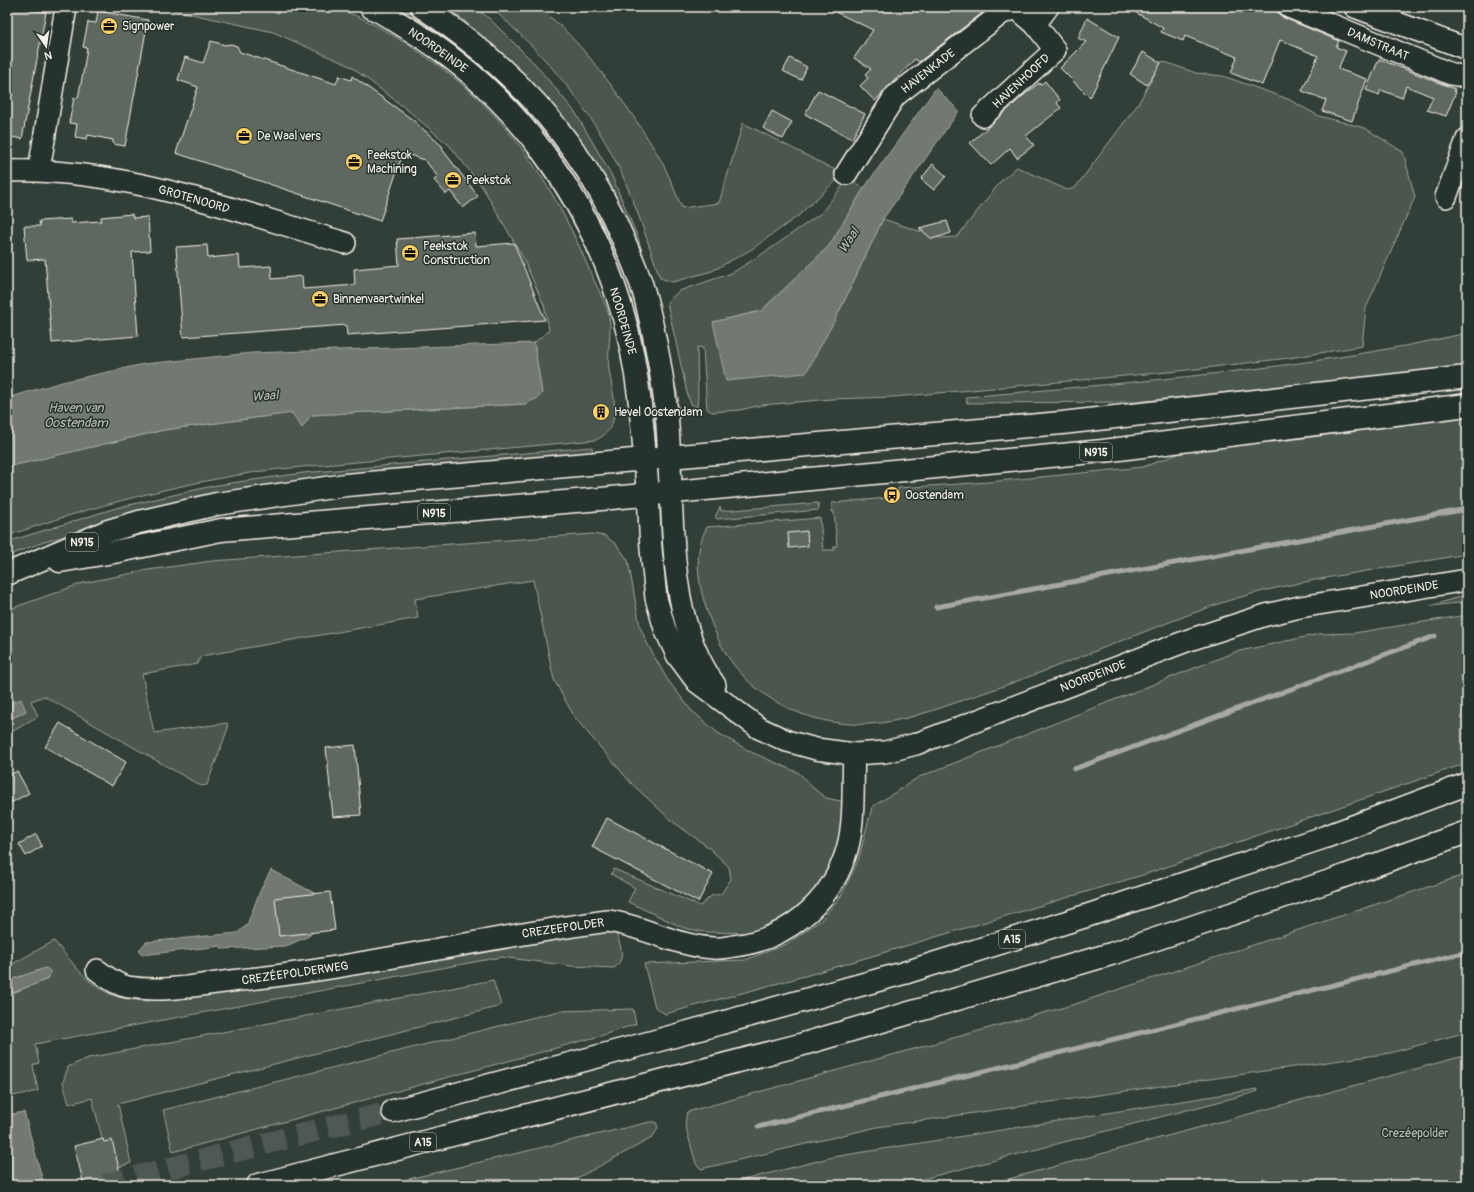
<svg xmlns="http://www.w3.org/2000/svg" width="1474" height="1192" font-family="Pangolin,sans-serif">
  <style>
    .green { fill: #4c564f; stroke: #a0a49c }
    .water { fill: #727972; stroke: #a6a9a1 }
    .lines { fill: none; stroke-linecap: round; stroke-linejoin: round }
    .stream { stroke: #a6a9a1; stroke-width: 5 }
    .building { fill: #5f6861; stroke: #f4f1e8 }
    .highway-tunnel { stroke: #4f5952; stroke-width: 22; stroke-dasharray: 22 11; stroke-linecap: butt }
    .minor-casing { stroke: #f4f1e8; stroke-width: 24 }
    .major-casing { stroke: #f4f1e8; stroke-width: 25 }
    .highway-casing { stroke: #f4f1e8; stroke-width: 25 }
    .minor { stroke: #26332d; stroke-width: 21 }
    .major { stroke: #26332d; stroke-width: 22 }
    .highway { stroke: #26332d; stroke-width: 22 }
    .labels { text-anchor: middle; stroke-width: 3; stroke-linejoin: round; paint-order: stroke }
    .shield { fill: #26332d; stroke: #b6b8b0; stroke-width: 1 }
    .shield-label { font-size: 11px; font-weight: bold; fill: #f4f1e8 }
    .poi-label { font-size: 12px; fill: #f4f1e8; stroke: #26332d; text-anchor: start }
    .street-label { font-size: 12px; fill: #f4f1e8; stroke: #26332d }
    .park-label { font-size: 12px; fill: #b9bbb2; stroke: #26332d }
    .water-label { font-size: 13px; font-style: italic; fill: #babbb3; stroke: #26332d }
  </style>
  <rect width="100%" height="100%" fill="#323e38"/>
  <filter id="ink" filterUnits="userSpaceOnUse"><feTurbulence type="fractalNoise" baseFrequency=".025" numOctaves="2"/><feDisplacementMap in="SourceGraphic" scale="8" xChannelSelector="R" yChannelSelector="G"/><feConvolveMatrix kernelMatrix="1 2 1 2 8 2 1 2 1" color-interpolation-filters="sRGB"/></filter>
  <g filter="url(#ink)">
    <g class="green">
      <path d="M160,7H333C362,16 388,32 413,48C431,60 448,72 464,86C520,134 561,201 589,269C595,284 605,300 609,316C612,331 607,354 609,370C613,395 624,427 596,440L270,470C180,483 92,506 7,536V467L164,430L292,413L311,415L525,404L542,393L534,343L549,330L544,305L521,254L483,188L450,146L405,108L350,66L273,32Z"/>
      <path d="M394,7H413L466,42L564,143L631,269L649,365L641,331L621,271L602,224L558,151L503,87L463,52L412,16Z"/>
      <path d="M446,7H474L490,19L535,64L575,112L611,174L638,238L656,298L679,401L671,402L629,239L465,21Z"/>
      <path d="M490,7C502,7 523,4 533,7C569,18 646,131 664,166C671,180 676,194 682,208L719,203L743,123L843,174L798,216L752,249L712,271L673,282L660,278C648,242 636,205 620,170C590,107 543,52 490,7Z"/>
      <path d="M1162,61L1196,73L1223,76L1288,99L1319,116L1365,128L1403,152L1415,197L1366,308L1362,346L1289,358L1179,371L894,397L832,399L762,405L740,410L712,412L707,409L703,348L697,347L698,398L697,407L691,404L688,397L667,302L679,291L732,273L773,247L821,213L848,179L864,188L829,246L761,311L713,322L838,314L883,219L940,238L957,237L1001,181L1017,167L1067,190L1075,188L1138,104Z"/>
      <path d="M1467,333V366L1137,402L967,403L966,397C1133,382 1303,370 1467,333Z"/>
      <path d="M1467,414V554C1426,561 1385,568 1343,575C1302,582 1261,590 1221,603C1136,633 1054,670 969,698C938,709 903,722 870,724C807,728 741,695 716,634C702,602 689,559 707,527L820,518L823,550H834V546H837L834,512H832V503L898,497V488L989,482L1143,467L1197,447Z"/>
      <path d="M592,447L593,455L126,518L41,543L7,556V542L116,508L217,485L303,473Z"/>
      <path d="M818,503L819,510L717,519L715,517L720,507L721,511Z"/>
      <path d="M592,534L605,536L616,544L628,560L640,627L649,647L667,679L691,710L718,733L751,752L799,773L813,788L826,798L845,802L840,842L827,877L809,903L762,933L704,932L684,928L628,902L635,888L611,874L614,869L700,906L711,896L721,894L731,879L729,867L708,847L672,821L632,784L575,718L554,680L533,580L415,599L418,618L201,656L197,664L142,674L154,733L227,723L228,728L207,785L201,786L44,696L31,701L38,716L7,735V721L25,711L16,701L7,705V610L83,583L148,570L212,561Z"/>
      <path d="M1467,594V602L1431,606Z"/>
      <path d="M1467,615V763L1146,874L812,974L665,1014L655,1007L644,964L745,960L787,944L821,920L841,896L858,861L872,807L919,777L1235,652L1319,634L1354,633Z"/>
      <path d="M1467,874V1032L1390,1053L877,1127L701,1169L696,1164L685,1124L687,1112L1072,1005Z"/>
      <path d="M594,929L615,931C620,943 627,959 614,968L571,966L501,957L35,1044L39,1063L33,1065L38,1091L7,1097V995L48,979L46,968L7,981V967L54,941C85,977 96,999 147,1001L293,984Z"/>
      <path d="M493,980L501,1005L497,1007L118,1104L131,1163L110,1170L92,1098L69,1104L63,1082L68,1067L88,1058Z"/>
      <path d="M633,1009L636,1024L600,1036L173,1152L163,1110L559,1011Z"/>
      <path d="M1467,1055V1185H986Z"/>
      <path d="M1257,1089L1256,1092L900,1185H724L833,1157Z"/>
      <path d="M650,1122H656L658,1128L652,1138L564,1185H383Z"/>
    </g>
    <g class="water">
      <path d="M936,88L959,111L883,219L838,314L806,373L726,381L713,322L761,311L829,246L864,188Z"/>
      <path d="M534,343L542,393L538,398L525,404L311,415L302,428L292,413L164,430L7,467V398L62,382L144,364L252,353Z"/>
      <path d="M21,699L26,711L7,721V705Z"/>
      <path d="M271,870L316,894L323,922L309,936L286,946L222,949L221,946L142,955L139,950L146,942L237,933L247,925L260,891Z"/>
      <path d="M46,968L51,972L48,979L7,995V981Z"/>
      <path d="M24,1112L44,1185H7V1115Z"/>
    </g>
    <g class="lines">
      <g class="stream">
        <path d="M936,607L1467,509"/>
        <path d="M1074,769L1435,636"/>
        <path d="M758,1127L1467,952"/>
      </g>
    </g>
    <g class="building">
      <path d="M7,7H19L46,12L22,139L7,136Z"/>
      <path d="M825,7H990L919,62L915,59L875,101L860,86L868,78L865,75L871,69L854,58L873,30Z"/>
      <path d="M1126,7H1277L1279,14L1284,18L1339,41L1336,47L1346,51L1338,69L1367,79L1352,121L1322,111L1326,100L1302,91L1318,56L1280,40L1262,85L1231,73L1237,57L1185,36L1183,41L1161,32L1163,28Z"/>
      <path d="M98,11L148,20L125,146L113,144V140L88,135L87,139L75,137L77,124L69,123L74,98H78L83,73L87,48L83,47L88,22L96,23Z"/>
      <path d="M1087,18L1119,37L1090,98L1060,68L1086,42L1078,38Z"/>
      <path d="M211,41L225,45L231,44L237,46L240,52L336,84L339,76L351,80L352,76L413,120L443,147L442,149L478,196L463,208L450,191L446,194L434,180L438,177L425,160L403,153L380,221L176,153L198,87L178,80L185,57L203,63Z"/>
      <path d="M1143,52L1161,63L1147,85L1130,74Z"/>
      <path d="M790,58L807,67L801,80L783,71Z"/>
      <path d="M1379,59L1455,89L1454,91L1456,92L1446,116L1427,110L1433,97L1406,86L1402,98L1381,90L1379,95L1366,90Z"/>
      <path d="M1045,81L1060,100L1057,103L1061,108L1026,136L1034,145L1017,158L1010,148L991,165L970,143L1024,95L1039,83L1040,85Z"/>
      <path d="M818,90L865,114L852,139L805,114Z"/>
      <path d="M772,111L792,122L783,139L763,128Z"/>
      <path d="M933,164L946,176L934,190L921,179Z"/>
      <path d="M132,214L133,218L148,217L150,251L132,252L138,336L52,343L45,259L27,260L24,226H40L39,221L71,219V223L101,221V217Z"/>
      <path d="M947,221L951,233L932,239L919,228Z"/>
      <path d="M475,233L476,246L514,243L545,320L347,335L346,325L183,337L176,247L207,245L208,258L239,255L240,268L271,266L272,279L302,276L303,289L355,285L354,269L399,265L397,239Z"/>
      <path d="M807,531L808,546L789,548L788,533Z"/>
      <path d="M60,723L126,762L112,786L45,747Z"/>
      <path d="M355,745L361,815L333,817L326,748Z"/>
      <path d="M17,771L29,793L7,805V777Z"/>
      <path d="M607,818L713,874L698,902L592,847Z"/>
      <path d="M36,834L42,846L26,856L19,844Z"/>
      <path d="M330,892L335,930L279,936L275,898Z"/>
      <path d="M103,1139L104,1142L112,1140L123,1185H84L74,1146Z"/>
    </g>
    <g class="lines">
      <path class="highway-tunnel" d="M104,1185L393,1111"/>
      <g class="minor-casing">
        <g id="minor">
          <path d="M1289,7L1451,74L1467,77"/>
          <path d="M1355,7L1467,49"/>
          <path d="M1035,24L1048,7"/>
          <path d="M39,170L66,7"/>
          <path d="M7,171C122,167 236,211 345,243"/>
          <path d="M846,174L895,96L1002,13L1016,8L1035,24L1055,50L983,116"/>
          <path d="M1446,197L1467,139"/>
          <path d="M671,492C674,558 675,629 715,685"/>
          <path d="M648,494L651,549L656,598L665,629L677,655L697,682L759,728L787,741L816,749L854,754L885,752L916,744L1189,640L1266,615L1300,607L1467,580"/>
          <path d="M97,970C107,977 116,985 128,987C165,993 204,984 240,980C364,967 485,937 608,921C644,926 675,946 713,948C720,949 727,947 734,946C785,940 828,905 845,856C856,825 852,787 854,754"/>
        </g>
      </g>
      <g class="major-casing">
        <g id="major">
          <path d="M371,7C383,12 395,21 407,28C513,91 591,199 624,318C640,376 643,434 648,494"/>
          <path d="M422,7C512,66 582,141 624,241C633,261 642,282 647,304C655,337 662,373 666,408C669,436 669,464 671,492"/>
          <path d="M60,561L114,552L221,530L601,499L1103,451L1467,405"/>
          <path d="M7,574L108,531L139,522L217,504L346,485L1062,423L1467,377"/>
        </g>
      </g>
      <g class="highway-casing">
        <g id="highway">
          <path d="M393,1111L652,1042L904,973L1086,916L1325,837L1467,784"/>
          <path d="M258,1185L800,1045L1111,954L1333,880L1467,832"/>
        </g>
      </g>
      <use href="#minor" class="minor"/>
      <use href="#major" class="major"/>
      <use href="#highway" class="highway"/>
    </g>
  </g>
  <defs>
    <g id="office-disc" transform="scale(0.9)"><circle r="9.5" fill="#ffd166" stroke="#26332d"/><path d="M-6-3h4V-5.5h4V-3h4V5H-6ZM-1-4.5V-3h2v-1.5ZM-6 0V1H6V0Z" fill="#111"/></g>
    <g id="building-disc" transform="scale(0.9)"><circle r="9.5" fill="#ffd166" stroke="#26332d"/><path d="M-4-6H4V6H1V3H-1V6H-4ZM-2.5-4.3h1.7v1.8h-1.7ZM.8-4.3h1.7v1.8H.8ZM-2.5-1h1.7V.8h-1.7ZM.8-1h1.7V.8H.8Z" fill="#111"/></g>
    <g id="bus-disc" transform="scale(0.9)"><circle r="9.5" fill="#ffd166" stroke="#26332d"/><path d="M-5-6H5V4H4V6H2V4H-2V6H-4V4H-5ZM-3.5-4V0h7V-4ZM-3.5 1.2v1.5H-2V1.2ZM2 1.2v1.5H3.5V1.2Z" fill="#111"/></g>
  </defs>
  <g fill-rule="evenodd">
    <use href="#office-disc" x="109" y="26"/>
    <use href="#office-disc" x="244" y="136"/>
    <use href="#office-disc" x="354" y="162"/>
    <use href="#office-disc" x="453" y="180"/>
    <use href="#office-disc" x="410" y="253"/>
    <use href="#office-disc" x="320" y="299"/>
    <use href="#building-disc" x="601" y="412"/>
    <use href="#bus-disc" x="892" y="495"/>
  </g>
  <g class="labels">
    <g class="shield">
      <rect x="1080" y="443" width="32" height="18" rx="3"/>
      <rect x="418" y="504" width="32" height="18" rx="3"/>
      <rect x="66" y="533" width="32" height="18" rx="3"/>
      <rect x="999" y="930" width="26" height="18" rx="3"/>
      <rect x="410" y="1133" width="26" height="18" rx="3"/>
    </g>
    <g class="shield-label">
      <text x="1096" y="456">N915</text>
      <text x="434" y="517">N915</text>
      <text x="82" y="546">N915</text>
      <text x="1012" y="943">A15</text>
      <text x="423" y="1146">A15</text>
    </g>
    <g class="poi-label">
      <text x="122" y="30">Signpower</text>
      <text x="257" y="140">De Waal vers</text>
      <text x="367" y="159">Peekstok<tspan x="367" dy="14">Machining</tspan></text>
      <text x="466" y="184">Peekstok</text>
      <text x="423" y="250">Peekstok<tspan x="423" dy="14">Construction</tspan></text>
      <text x="333" y="303">Binnenvaartwinkel</text>
      <text x="614" y="416">Hevel Oostendam</text>
      <text x="905" y="499">Oostendam</text>
    </g>
    <g class="street-label">
      <text transform="translate(1378 44) rotate(23)" y="4">DAMSTRAAT</text>
      <text transform="translate(438 50) rotate(35)" y="4">NOORDEINDE</text>
      <text transform="translate(928 71) rotate(-38)" y="4">HAVENKADE</text>
      <text transform="translate(1021 81) rotate(-43)" y="4">HAVENHOOFD</text>
      <text transform="translate(194 199) rotate(16)" y="4">GROTENOORD</text>
      <text transform="translate(623 321) rotate(74)" y="4">NOORDEINDE</text>
      <text transform="translate(1404 590) rotate(-9)" y="4">NOORDEINDE</text>
      <text transform="translate(1093 676) rotate(-21)" y="4">NOORDEINDE</text>
      <text transform="translate(563 928) rotate(-8)" y="4">CREZEEPOLDER</text>
      <text transform="translate(295 973) rotate(-8)" y="4">CREZÉEPOLDERWEG</text>
    </g>
    <g class="park-label">
      <text x="1415" y="1137">Crezéepolder</text>
    </g>
    <g class="water-label">
      <text transform="translate(848 240) rotate(-57)" y="5">Waal</text>
      <text transform="translate(265 395) rotate(-4)" y="5">Waal</text>
      <text x="76" y="412">Haven van<tspan x="76" dy="15">Oostendam</tspan></text>
    </g>
  </g>
  <rect width="1474" height="1192" fill="none" stroke="#26332d" stroke-width="24"/>
  <rect x="12" y="12" width="1450" height="1168" fill="none" stroke="#f4f1e8" stroke-width="1.5" filter="url(#ink)"/>
  <g transform="translate(46 46) rotate(167)" stroke="#26332d" stroke-width="3" paint-order="stroke">
  <path d="M0-3L7 15L0 10L-7 15Z" fill="#f4f1e8"/>
  <text y="-6" font-size="11" font-weight="bold" text-anchor="middle" fill="#f4f1e8">N</text>
  </g>
</svg>
